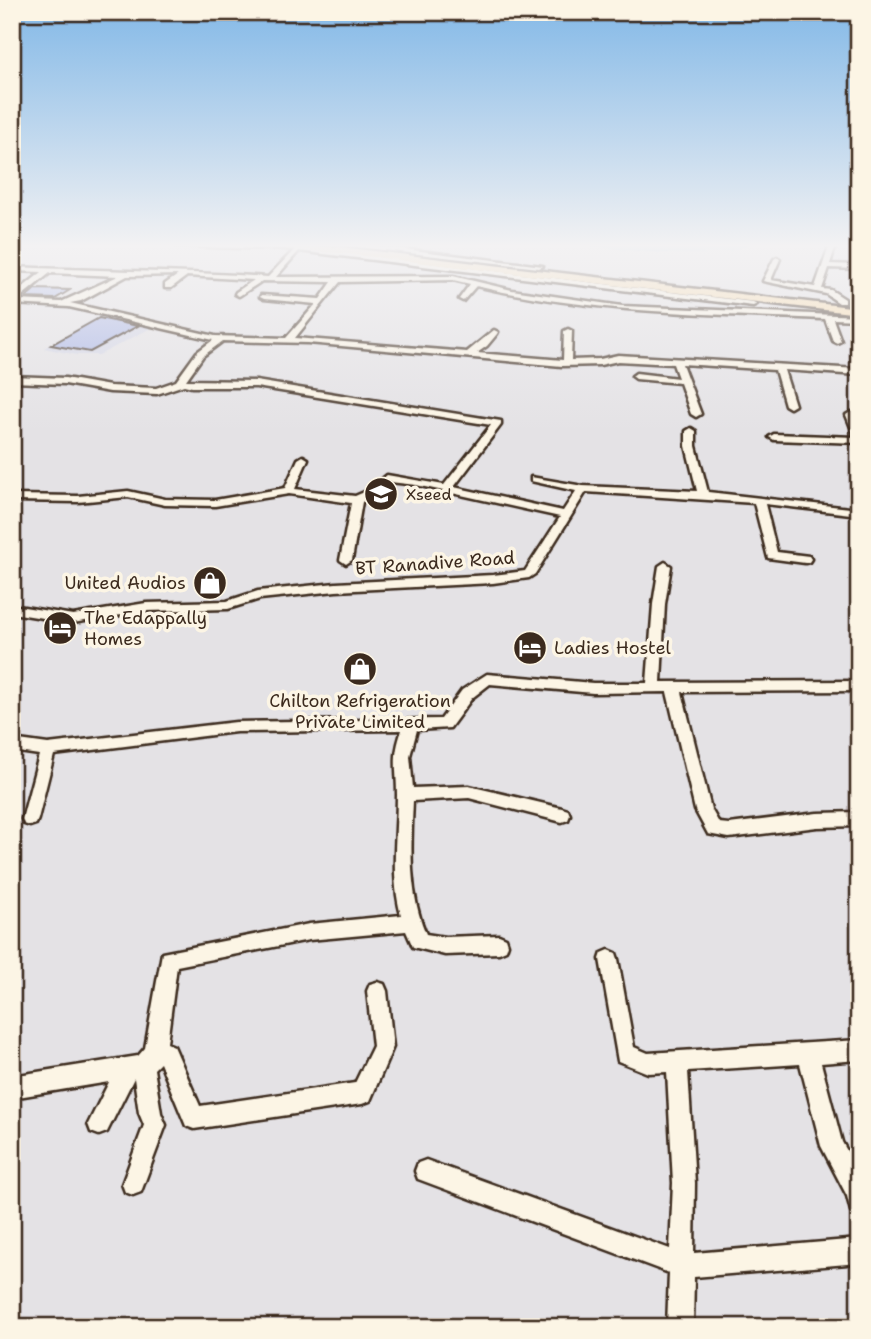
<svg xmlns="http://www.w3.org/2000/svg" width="871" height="1339" font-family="'Shantell Sans',sans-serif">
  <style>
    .built { fill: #d3d5e5 }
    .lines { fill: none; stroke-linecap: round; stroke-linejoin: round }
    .canal { fill: #89bfe6; fill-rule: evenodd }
    .building { fill: #abb6e6; stroke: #3b2a1e; stroke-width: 2 }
    .minor-casing { stroke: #3b2a1e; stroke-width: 5 }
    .highway-casing { stroke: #3b2a1e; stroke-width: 5 }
    .minor { fill: #fcf5e5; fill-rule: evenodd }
    .highway { fill: #fbddab; fill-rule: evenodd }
    .labels { text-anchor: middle; stroke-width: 7; stroke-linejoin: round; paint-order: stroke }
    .far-poi-label { font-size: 16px; fill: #3b2a1e; stroke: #fcf5e5; text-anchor: start }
    .street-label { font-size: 18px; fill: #3b2a1e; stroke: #fcf5e5 }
    .poi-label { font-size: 18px; fill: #3b2a1e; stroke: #fcf5e5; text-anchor: start }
  </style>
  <rect width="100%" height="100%" fill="#e4e2e5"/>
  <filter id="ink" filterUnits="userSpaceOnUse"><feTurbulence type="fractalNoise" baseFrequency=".0143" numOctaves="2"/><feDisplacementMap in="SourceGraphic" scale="14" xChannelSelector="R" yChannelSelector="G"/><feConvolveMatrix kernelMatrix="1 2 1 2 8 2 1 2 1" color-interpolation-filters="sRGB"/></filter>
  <g filter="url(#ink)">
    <path class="built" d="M99,316L151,328L99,355H77L44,348Z"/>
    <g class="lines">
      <path class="canal" d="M587,244L693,248L750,244C715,262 630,250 590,246Z"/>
    </g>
    <g class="building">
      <path d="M35,289L70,290L55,299L25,298Z"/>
      <path d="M99,318L138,326L90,352L51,345Z"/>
      <path d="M525,638L539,639L536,656L520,658Z"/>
    </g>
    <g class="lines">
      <g class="minor-casing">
        <g id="minor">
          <path d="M175,244L273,245L276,247L273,249L178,246Z"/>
          <path d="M346,244H364L543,266L539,268L349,246Z"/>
          <path d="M830,244H836L830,264L859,265V269L829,268L822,289L831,290L845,299V303H839L826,294L763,281L774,259L777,257L780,259L771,280L815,287Z"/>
          <path d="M297,247L753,302L757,304L753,306L299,251L276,277L453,276L512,290L622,306L859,316V320L833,319L841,341L837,343L833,341L825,319C708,314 591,313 476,286L463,301L459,299L470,284L453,280L340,282L295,338L467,352L494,330L498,332L497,334L487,346L477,353L563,360L564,331L568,329L572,331L571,360L600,359L618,355L859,369V375L784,370L795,405L790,408L785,405L775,370L682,364L701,414L696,417L691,414L680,383L636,379L632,376L636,373L678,378L673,364L618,361L600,365L562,366L308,343L223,341L203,356L186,380L256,381L501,421V425L454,487L563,511L576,491L531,481V477L583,486L697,491L686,446V431L691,428L696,431V446L708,492L859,509V515L765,504L777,552L809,556L811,559L809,562L805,563L768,558L754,503L586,492L535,574L529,578L493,583L336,591L260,599L228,609L146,611L73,623L12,613V605L73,615L146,603L227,601L258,591L336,583L493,575L525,571L560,517L416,485L390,482L377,494L362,502L352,560L346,564L340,560L351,503L289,494L215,506L165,505L128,497L78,502L12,501V495L78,496L128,491L165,499L215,500L285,488L298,459L303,456L308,459L295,489L355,496L369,490L387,475L444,485L491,425L256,387H192L184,385L157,394L110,392L65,384L12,382V376L65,378L110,386L156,388L176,381L197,352L213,340L69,307L12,304V296L42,272L12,271V267C98,271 183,271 268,277ZM50,273L118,276L61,302L17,300ZM178,275L165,284V288H171L187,276L254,280L236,292L235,294L239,296L262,281L332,282L320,299L261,295L260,297L264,299L316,304L286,338L215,336L70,303L81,301L127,276Z"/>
          <path d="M851,412H859L857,418L859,443L774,440L769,437L774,434L855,437L846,415Z"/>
          <path d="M665,562L671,566L665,604L661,682L859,681V691L682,692L711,809L719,823L729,824L817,813L859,812V826L817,827L729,838L708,834L695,810L667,692L593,693L490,684L472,698L450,728L417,730L410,756L413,788L469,786L562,808L568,810L570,815L568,820L562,822L469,798L413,801C411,846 408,892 426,934L445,937L499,935L506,938L508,944L506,950L499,953L445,955L413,947L406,931L309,940L177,966L167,1043L174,1046L200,1106L355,1083L373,1046L367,991L370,984L377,982L384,984L387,991L393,1047L370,1101L362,1104L194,1129L186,1126L160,1063L154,1069L161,1113L166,1125L141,1192L133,1195L125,1192L122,1184L144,1125L139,1113L134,1078L107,1132L99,1135L91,1132L88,1124L109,1082L12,1098V1076L138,1056L145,1048L162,953L309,924L401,915C390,875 397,835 397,795C397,767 392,758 402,730L236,732L54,755L38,819L36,824L30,826L24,824L22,819L39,755L12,751V739L48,744L236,722L441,719L462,690L487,674L593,683H647L653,604L659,566Z"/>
          <path d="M609,950L616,953L618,959L634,1047L648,1053L859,1040V1060L821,1063L842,1142L859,1172V1214L851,1211L847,1196L821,1146L800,1064L688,1071L695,1183L694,1253L859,1239V1263L694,1277L693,1327H667L669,1273L418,1179L415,1171L418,1163L426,1160L670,1249L673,1183L667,1072L648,1073L618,1061L600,959L602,953Z"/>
        </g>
      </g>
      <g class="highway-casing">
        <path id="highway" d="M252,244L340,247L859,308V314L340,253L257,247Z"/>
      </g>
      <use href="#minor" class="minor"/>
      <use href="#highway" class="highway"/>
    </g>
  </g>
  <linearGradient id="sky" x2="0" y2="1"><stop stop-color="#82b8e7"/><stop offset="0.57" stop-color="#f3f2f3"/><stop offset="1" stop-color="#f3f2f3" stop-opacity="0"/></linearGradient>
  <rect width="871" height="431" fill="url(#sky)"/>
  <defs>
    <g id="school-disc" transform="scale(1.75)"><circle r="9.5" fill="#3b2a1e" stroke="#fcf5e5"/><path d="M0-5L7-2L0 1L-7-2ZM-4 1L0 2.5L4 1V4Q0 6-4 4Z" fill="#fff"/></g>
    <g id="shop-disc" transform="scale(1.75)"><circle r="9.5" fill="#3b2a1e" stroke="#fcf5e5"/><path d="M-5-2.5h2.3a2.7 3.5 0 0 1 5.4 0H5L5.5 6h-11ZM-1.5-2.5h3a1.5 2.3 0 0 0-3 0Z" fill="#fff"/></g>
    <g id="hotel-disc" transform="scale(1.75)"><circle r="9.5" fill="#3b2a1e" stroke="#fcf5e5"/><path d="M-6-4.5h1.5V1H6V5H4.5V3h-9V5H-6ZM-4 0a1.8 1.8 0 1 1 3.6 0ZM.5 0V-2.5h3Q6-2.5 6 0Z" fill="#fff"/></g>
  </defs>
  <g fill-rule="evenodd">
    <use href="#school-disc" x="381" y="494"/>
    <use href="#shop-disc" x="210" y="583"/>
    <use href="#hotel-disc" x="60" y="628"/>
    <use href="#hotel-disc" x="530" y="648"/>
    <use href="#shop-disc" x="360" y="669"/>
  </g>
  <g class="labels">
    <g class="far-poi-label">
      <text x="406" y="500">Xseed</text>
    </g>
    <g class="street-label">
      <text transform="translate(435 563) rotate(-4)" y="6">BT Ranadive Road</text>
    </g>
    <g class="poi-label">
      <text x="186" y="589" text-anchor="end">United Audios</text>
      <text x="84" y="624">The Edappally<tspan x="84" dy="21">Homes</tspan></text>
      <text x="554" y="654">Ladies Hostel</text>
      <text x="360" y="707" text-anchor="middle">Chilton Refrigeration<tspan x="360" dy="21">Private Limited</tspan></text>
    </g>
  </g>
  <rect width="871" height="1339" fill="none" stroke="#fcf5e5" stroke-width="42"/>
  <rect x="21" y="21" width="829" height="1297" fill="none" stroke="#3b2a1e" stroke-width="2.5" filter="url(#ink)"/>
</svg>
